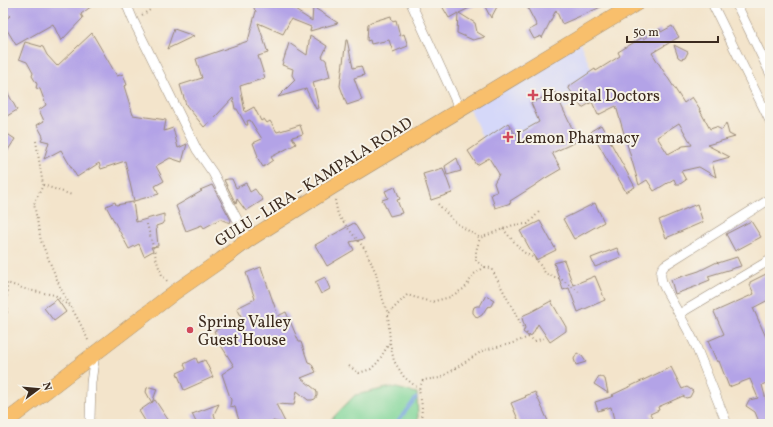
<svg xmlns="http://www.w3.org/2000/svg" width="773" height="427" font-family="Vollkorn,serif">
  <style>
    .built { fill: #d5d8f9 }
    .green { fill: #80d699; stroke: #5e805c }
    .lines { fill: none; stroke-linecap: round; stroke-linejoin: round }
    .stream { stroke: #73a4de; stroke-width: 3.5 }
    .building { fill: #b3a3e7; fill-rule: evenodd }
    .minor-casing { stroke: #978774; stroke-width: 10 }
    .primary-casing { stroke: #978774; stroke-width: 16 }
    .path { stroke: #978774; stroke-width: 2; stroke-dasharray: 1 3; stroke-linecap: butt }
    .minor { stroke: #fff; stroke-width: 9 }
    .primary { stroke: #f8bf6c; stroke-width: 15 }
    .poi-dot { fill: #d1495b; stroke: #f7f3e8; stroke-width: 1.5 }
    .labels { text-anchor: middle; stroke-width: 4; stroke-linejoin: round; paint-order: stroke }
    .poi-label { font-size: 16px; fill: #3b2a1e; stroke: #f7f3e8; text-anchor: start }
    .street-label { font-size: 16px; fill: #3b2a1e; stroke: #f7f3e8 }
  </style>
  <rect width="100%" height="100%" fill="#f7f3e8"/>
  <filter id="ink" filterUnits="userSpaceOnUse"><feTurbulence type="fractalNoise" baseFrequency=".025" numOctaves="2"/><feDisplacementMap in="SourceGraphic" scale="8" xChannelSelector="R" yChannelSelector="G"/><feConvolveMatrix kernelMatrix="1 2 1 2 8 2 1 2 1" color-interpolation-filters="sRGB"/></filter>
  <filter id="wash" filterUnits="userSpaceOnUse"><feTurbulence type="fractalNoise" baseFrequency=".012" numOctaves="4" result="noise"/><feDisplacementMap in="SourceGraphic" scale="16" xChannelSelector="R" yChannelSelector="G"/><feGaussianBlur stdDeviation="0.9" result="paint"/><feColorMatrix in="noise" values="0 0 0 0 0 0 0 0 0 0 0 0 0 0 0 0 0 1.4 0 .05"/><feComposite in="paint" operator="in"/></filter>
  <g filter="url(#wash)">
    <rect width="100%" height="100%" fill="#f3e4cb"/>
    <path class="built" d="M576,34L600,89L489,153L466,100Z"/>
    <path class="green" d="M392,387L417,393L418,419L417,424H327L355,395Z"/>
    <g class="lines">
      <path class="stream" d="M396,424L416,398"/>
    </g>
    <g id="blocks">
      <g class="building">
        <path d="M11,3H96L81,14L83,18L61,41L53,24L16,45L7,30L3,33V21L10,16L5,11Z"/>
        <path d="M256,3H294L295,10L312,21L313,7L338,23L310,31L311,27L291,19L283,34L258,23L268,53L258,56L265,78L240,86L245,112L254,107L261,121L264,119L267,123L270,121L277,132L300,125L303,134L292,137L296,144L271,157L273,160L263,167L257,157L258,156L253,143L262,139L250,120L247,121L248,125H246L237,109H235L233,98L214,118L204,127L186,105L180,85L202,78L196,59L248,41L256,11L254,9Z"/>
        <path d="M448,3H480L459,13L475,23L477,32L485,37L473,40L457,33L458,13L449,18L442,6Z"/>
        <path d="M483,3H499L491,18Z"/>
        <path d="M525,3H610L562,24L556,10L542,38L541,36L534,39L529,30L537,26Z"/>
        <path d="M391,16L392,21L396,20L400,36L404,34L408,46L393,52L389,40L371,44L370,40L367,41L368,24L371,22Z"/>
        <path d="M672,26L679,37L652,53L684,103L692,97L700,109H699L710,129L716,127L722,130L726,123L729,134L735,137L707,145L730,157L712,162L716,177L699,167L681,171L686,180L680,184H676L674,179L654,191L647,180L639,185L616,106L598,115L592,102L582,108L568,87L595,69L596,71L620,56L618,52L643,37L644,39L660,29L661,32ZM679,123L692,145L683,146L668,154L657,137Z"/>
        <path d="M174,29L194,36L167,49Z"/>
        <path d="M92,33L117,76L123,74L127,85L124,86L133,115L166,120L164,131L173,128L178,148L187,144L182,162L170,158L156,166L164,181L155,186L159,194L134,201L125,161L101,169L99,163L77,177L61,150L44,159L49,142L41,140L43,136L37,125L44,121L39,110L46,105L40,89L36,88L37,84L32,76L33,73L27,62L19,59L25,42L43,47L47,55L57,66Z"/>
        <path d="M310,35L327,46L322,57L326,60L330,77L313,82L319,108L316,109L306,89L278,97L295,80L292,75L293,69L282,65L289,43L307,55Z"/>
        <path d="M346,40H347L353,68L361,66L364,75L354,78L362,100L347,105L340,86Z"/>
        <path d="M674,45L688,52L685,58L681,59L678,57Z"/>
        <path d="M3,84L17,110L7,116L3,108Z"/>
        <path d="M555,92L578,141L552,153L561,169L544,179L534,186L510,201L511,203L495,208L491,194L497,192L494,183L499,174L489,158L477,165L468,151L508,123L516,135L539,122L531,103Z"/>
        <path d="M601,125L635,187L626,192L591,131Z"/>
        <path d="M3,131L15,139L3,158Z"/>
        <path d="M457,158L461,171L447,175L445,166Z"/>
        <path d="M443,168L452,193L431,200L423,174Z"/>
        <path d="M228,179H232L236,188L246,183L250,192L255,189L263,200L246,211L237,199L236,204L224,180Z"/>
        <path d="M212,185L231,220L230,223L220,219L204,228L202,225L186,231L176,206L202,191L200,190Z"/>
        <path d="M395,187L400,199L397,200L402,213L390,216L382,200L388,198L385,191Z"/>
        <path d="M115,202L116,205L133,202L136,222L164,214V221L162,224L156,226L158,246L151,247L153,251L144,256L139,244L129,249L106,206Z"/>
        <path d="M595,203L604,222L574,239L563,219Z"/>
        <path d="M697,204L703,222L666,238L659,220Z"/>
        <path d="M540,221L556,250L536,260L520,231Z"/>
        <path d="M751,221L761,237L735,251L726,234Z"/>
        <path d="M354,223L364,239L350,242L354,250L327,266L315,245Z"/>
        <path d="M617,248L621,257L595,267L591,258Z"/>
        <path d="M737,257L741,266L708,276L710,280L700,284V285L675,294L671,280L699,271L717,262L718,263Z"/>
        <path d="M564,260L573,285L595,276L605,300L578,312L569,288L563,290L554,263Z"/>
        <path d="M261,267L278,316L286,312L299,342H301L308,362L311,363L316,372L301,378L316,390L317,393V396L315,399L312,400H308L297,391L294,405L276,404L286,424L273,421L270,424H240L235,407L230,406L231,400L222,374L234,366L222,347L214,331L242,318L237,308L255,299L246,273Z"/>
        <path d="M770,272V299L753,308L770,346V381L762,385L767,403L770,402V424H760L755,412L746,406L749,400L758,398L750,379L729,387L719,361L717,362L708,341L724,334L714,312L754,294L750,285V282Z"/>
        <path d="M325,277L330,289L321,294L315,282Z"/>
        <path d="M486,295L494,300L491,306L487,307L482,315L477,318L473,313V310L474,307L477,306H480Z"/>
        <path d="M57,299L66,312L54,321L44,308Z"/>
        <path d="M551,301L566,327V331L550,342L538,324L532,335L528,336L523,332L525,328L522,318L524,315L531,312Z"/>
        <path d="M577,353L582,356L586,362L576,365L574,359Z"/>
        <path d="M196,358L198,363L205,360L213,377L184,390L177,373L186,369L184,364Z"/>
        <path d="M671,367L682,389L687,387L693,391L690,397L686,398L683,396L658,407L659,410L650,414L652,417L637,424H615L611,407L598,411L595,402L614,396L612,395Z"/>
        <path d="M599,376L605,379L608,393L594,384Z"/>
        <path d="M150,387L157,389L152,403L146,392L147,388Z"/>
        <path d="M535,392L548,421L543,424H520L511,403L526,397L525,396Z"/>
        <path d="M155,400L171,424H147L139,411Z"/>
        <path d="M219,404L214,414L217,424H197L192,414Z"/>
      </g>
    </g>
  </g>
  <g filter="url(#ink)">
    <use href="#blocks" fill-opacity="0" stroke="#978774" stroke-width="1"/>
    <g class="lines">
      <g class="minor-casing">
        <g id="minor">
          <path d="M126,3L133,20L197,150L213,173L248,240"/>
          <path d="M411,3L460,110"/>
          <path d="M712,3L770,121"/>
          <path d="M736,3L770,73"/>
          <path d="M679,314L770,260"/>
          <path d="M91,424L90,420L91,383L95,353"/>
          <path d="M727,424L695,344C687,327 677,311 668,294C665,289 661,282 661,276C660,271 662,268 665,265L770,199"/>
        </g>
      </g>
      <g class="primary-casing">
        <path id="primary" d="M3,424L175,292L221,260L248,240L332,187L637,3"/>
      </g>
      <g class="path">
        <path d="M142,15L150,10"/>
        <path d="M36,141L43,185L34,204L41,241L61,289L80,323L89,342"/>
        <path d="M43,185L72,195"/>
        <path d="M335,200L338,215L351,232L365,249L376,273L380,291L388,314"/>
        <path d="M438,204L456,223L480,238L513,225L528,224L539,212"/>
        <path d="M147,224L158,265L162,275L167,281"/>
        <path d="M503,229L523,252L536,259L546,274L561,279L579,292"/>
        <path d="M485,267L491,268L521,324L529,337L535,341L544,338"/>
        <path d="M3,314L7,312V283L28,290L55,295L70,307"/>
        <path d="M390,343L394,361L404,377L419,389"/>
        <path d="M349,366L359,373L371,369L378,362L390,342L388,314L407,295L431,302L450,297L465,288L474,274L485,267L476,261V251L480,238"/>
        <path d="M421,424L422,406L419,389L423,380L440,378L484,350L510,344L529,337"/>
      </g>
      <use href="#minor" class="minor"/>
      <use href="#primary" class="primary"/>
    </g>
  </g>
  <g class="poi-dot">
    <path d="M531 89h4v4h4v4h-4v4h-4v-4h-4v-4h4z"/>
    <path d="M506 131h4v4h4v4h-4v4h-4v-4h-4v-4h4z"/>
    <circle cx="190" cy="330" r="4"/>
  </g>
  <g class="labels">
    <g class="poi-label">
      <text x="542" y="101">Hospital Doctors</text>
      <text x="516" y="143">Lemon Pharmacy</text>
      <text x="198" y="327">Spring Valley<tspan x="198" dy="18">Guest House</tspan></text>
    </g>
    <g class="street-label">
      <text transform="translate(313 181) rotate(-32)" y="6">GULU - LIRA - KAMPALA ROAD</text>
    </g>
  </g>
  <rect width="773" height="427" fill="none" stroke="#f7f3e8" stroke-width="16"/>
  <g transform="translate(38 389) rotate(74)" stroke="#f7f3e8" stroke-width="3" paint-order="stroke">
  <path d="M0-3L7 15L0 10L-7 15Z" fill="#3b2a1e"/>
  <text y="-6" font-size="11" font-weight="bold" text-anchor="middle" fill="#3b2a1e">N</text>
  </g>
  <path d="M627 36v6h91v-6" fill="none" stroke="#3b2a1e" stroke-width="2"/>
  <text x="633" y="36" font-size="12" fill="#3b2a1e" stroke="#f7f3e8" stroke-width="3" paint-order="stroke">50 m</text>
</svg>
